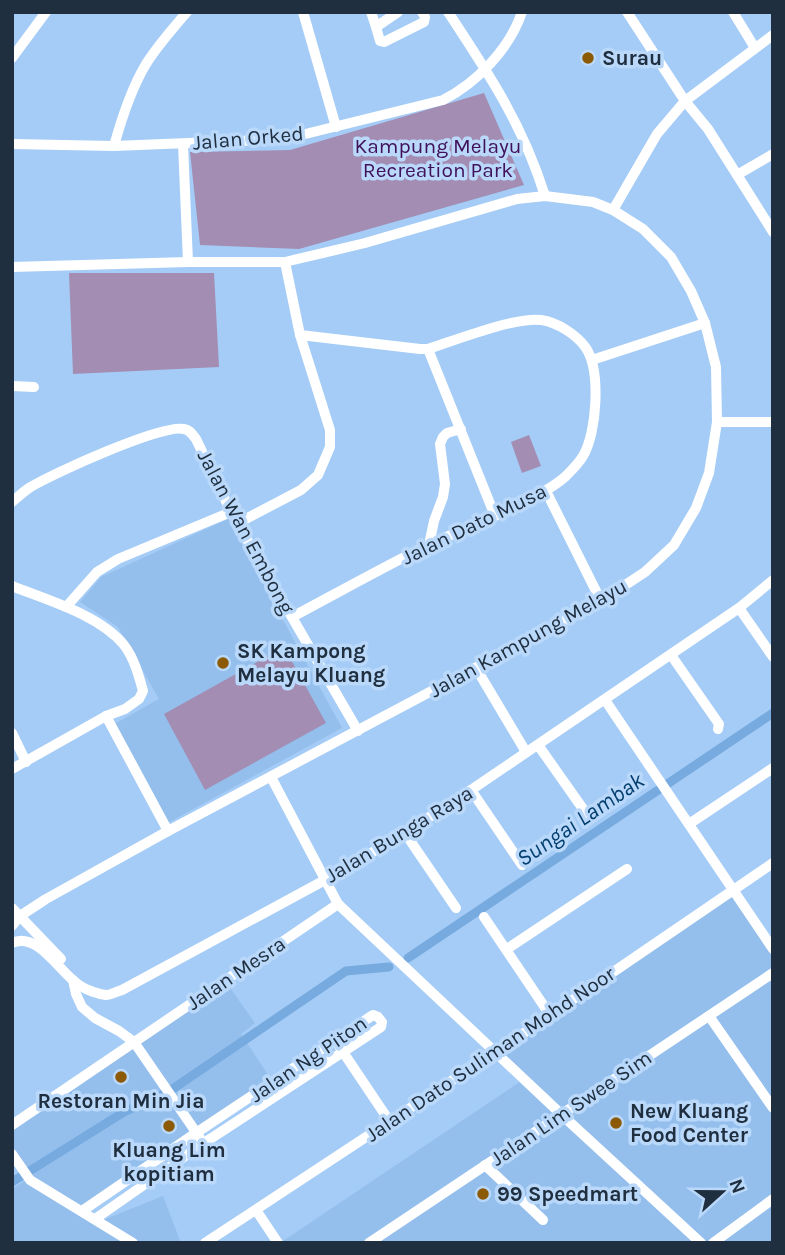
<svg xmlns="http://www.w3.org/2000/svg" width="785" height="1255" font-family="Karla,sans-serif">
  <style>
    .built { fill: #94bfed }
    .green { fill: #a38db3 }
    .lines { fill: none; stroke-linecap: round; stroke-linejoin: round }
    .canal { stroke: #77aadf; stroke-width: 9 }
    .minor { stroke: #fff; stroke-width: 10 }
    .poi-dot { fill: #8c5904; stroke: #b9d8fa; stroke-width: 2.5 }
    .labels { text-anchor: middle; stroke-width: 7; stroke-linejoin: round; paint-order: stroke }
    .poi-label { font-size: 21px; font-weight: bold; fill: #202f3f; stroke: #b9d8fa; text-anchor: start }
    .street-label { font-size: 21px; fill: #202f3f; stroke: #b9d8fa }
    .park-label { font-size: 21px; fill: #401059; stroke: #b9d8fa }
    .water-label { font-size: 23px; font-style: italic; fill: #043f6f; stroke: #b9d8fa }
  </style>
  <rect width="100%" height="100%" fill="#a5ccf6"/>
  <g class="built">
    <path d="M228,519L342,728L166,824L109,727L159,699L118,627L80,602L101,577Z"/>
    <path d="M728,889L773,954V1243H280L521,1081L489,1051Z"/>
    <path d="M223,978L255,1023L241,1034L275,1085L88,1211L103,1220L163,1196L181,1243H12V1189L26,1180L12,1160V1121Z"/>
  </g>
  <g class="green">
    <path d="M484,93L524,185L299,249L200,245L190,152L290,150Z"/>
    <path d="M69,273H214L219,367L73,374Z"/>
    <path d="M529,435L541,466L522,473L511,442Z"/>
    <path d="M284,647L326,723L205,790L164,714Z"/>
  </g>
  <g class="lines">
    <g class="canal">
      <path d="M408,958L773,713"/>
      <path d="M12,1182L124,1112L158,1097L174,1088L346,971L389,967"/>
    </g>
    <g class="minor">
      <path d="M303,12L336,127"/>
      <path d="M371,12L376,27L398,12"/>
      <path d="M448,12C489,74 523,125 545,196"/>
      <path d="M627,12L685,101L708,129L773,232"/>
      <path d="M733,12L755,48"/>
      <path d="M376,27L380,41L384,42L424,22L425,17L422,12"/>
      <path d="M12,58L46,12"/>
      <path d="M12,144L114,146L285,139L443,100C477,83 510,48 522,12"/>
      <path d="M183,144L188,262"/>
      <path d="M114,146C122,117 131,89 146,64C158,45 173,28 187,12"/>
      <path d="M737,175L773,154"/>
      <path d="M613,210L657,134L685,101L773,35"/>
      <path d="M12,267L188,262H285L365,243L517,199L545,196L593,202L613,210L643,229L671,257L691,291L705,323L716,367L717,422L709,473L696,508L674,545L645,572L601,601L168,831L46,899L20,916L12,926"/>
      <path d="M428,349L495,516"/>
      <path d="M592,360L705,323"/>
      <path d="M12,386L34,387"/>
      <path d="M717,422H773"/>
      <path d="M546,491L601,601"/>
      <path d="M12,502C18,497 23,492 29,488C51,474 162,424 184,429C190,430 192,434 196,439L231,512L358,731"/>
      <path d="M238,523L301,490L318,475L330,447V430L300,335L285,262"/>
      <path d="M429,545L434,521L443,497L445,484L440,444L443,437L447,433L461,429"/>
      <path d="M12,586C47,600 100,615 124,645C134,658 139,676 143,691L139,699L125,709L106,716L12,769"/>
      <path d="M66,607L97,572L118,559L231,512"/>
      <path d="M739,608L773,657"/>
      <path d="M292,617C337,593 382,568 428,545C459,531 490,519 521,504C536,496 553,488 566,476C571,471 579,463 583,456C597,433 601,371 586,348C577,335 557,322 541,320C514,317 456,340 428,349H420L300,335"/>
      <path d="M671,655L719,724L718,729"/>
      <path d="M476,668L526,752"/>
      <path d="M605,700L773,949"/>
      <path d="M106,716L168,831"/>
      <path d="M12,733L26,762"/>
      <path d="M538,745L588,816"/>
      <path d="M271,777L338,904L562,1115L701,1243"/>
      <path d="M471,790L522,865"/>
      <path d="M689,824L773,768"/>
      <path d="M405,833L456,908"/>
      <path d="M12,908L61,959"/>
      <path d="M484,917L550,1015"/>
      <path d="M12,943C38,931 60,973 79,985C86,990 98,994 106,995C111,995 117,991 122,990L325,880L405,833L471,790L739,608L773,580"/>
      <path d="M507,949L627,869"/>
      <path d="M73,980L76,994L82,1007L95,1018L119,1031L134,1042L200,1138"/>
      <path d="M709,1016L773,1108"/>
      <path d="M339,1046L390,1122"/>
      <path d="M12,1125L338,904"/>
      <path d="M12,1154L30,1180L133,1243"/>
      <path d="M485,1165L543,1220"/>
      <path d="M256,1210L278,1243"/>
      <path d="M82,1211L196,1133L373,1015L378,1017L382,1022L381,1027L204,1143L95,1219"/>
      <path d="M205,1243L518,1037L773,863"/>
      <path d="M369,1243L773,973"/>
      <path d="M713,1243L773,1199"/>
    </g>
  </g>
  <g class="poi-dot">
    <circle cx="588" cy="58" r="7"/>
    <circle cx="223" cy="663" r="7"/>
    <circle cx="121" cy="1077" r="7"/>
    <circle cx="616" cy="1123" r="7"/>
    <circle cx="169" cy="1126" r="7"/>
    <circle cx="483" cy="1194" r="7"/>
  </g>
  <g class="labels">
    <g class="poi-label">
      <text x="602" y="65">Surau</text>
      <text x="237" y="658">SK Kampong<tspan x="237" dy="24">Melayu Kluang</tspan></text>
      <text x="121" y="1108" text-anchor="middle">Restoran Min Jia</text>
      <text x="630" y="1118">New Kluang<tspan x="630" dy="24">Food Center</tspan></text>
      <text x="169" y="1157" text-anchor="middle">Kluang Lim<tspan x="169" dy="24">kopitiam</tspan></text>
      <text x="497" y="1201">99 Speedmart</text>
    </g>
    <g class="street-label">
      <text transform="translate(248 138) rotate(-5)" y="7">Jalan Orked</text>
      <text transform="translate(474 524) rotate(-26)" y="7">Jalan Dato Musa</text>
      <text transform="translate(246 532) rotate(62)" y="7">Jalan Wan Embong</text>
      <text transform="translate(528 638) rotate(-29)" y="7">Jalan Kampung Melayu</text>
      <text transform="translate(399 834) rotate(-31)" y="7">Jalan Bunga Raya</text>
      <text transform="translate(236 973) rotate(-34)" y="7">Jalan Mesra</text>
      <text transform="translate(490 1054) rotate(-34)" y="7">Jalan Dato Suliman Mohd Noor</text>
      <text transform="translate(308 1059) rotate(-34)" y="7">Jalan Ng Piton</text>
      <text transform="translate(571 1108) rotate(-34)" y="7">Jalan Lim Swee Sim</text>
    </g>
    <g class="park-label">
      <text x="438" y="153">Kampung Melayu<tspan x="438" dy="24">Recreation Park</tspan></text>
    </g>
    <g class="water-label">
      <text transform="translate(580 819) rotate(-34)" y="8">Sungai Lambak</text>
    </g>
  </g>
  <rect width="785" height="1255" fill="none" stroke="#202f3f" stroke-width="28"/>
  <g transform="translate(722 1192) rotate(69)" stroke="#b9d8fa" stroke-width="5" paint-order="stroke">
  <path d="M0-5L12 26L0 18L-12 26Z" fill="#202f3f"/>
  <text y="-10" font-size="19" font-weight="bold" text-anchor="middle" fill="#202f3f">N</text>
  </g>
</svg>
